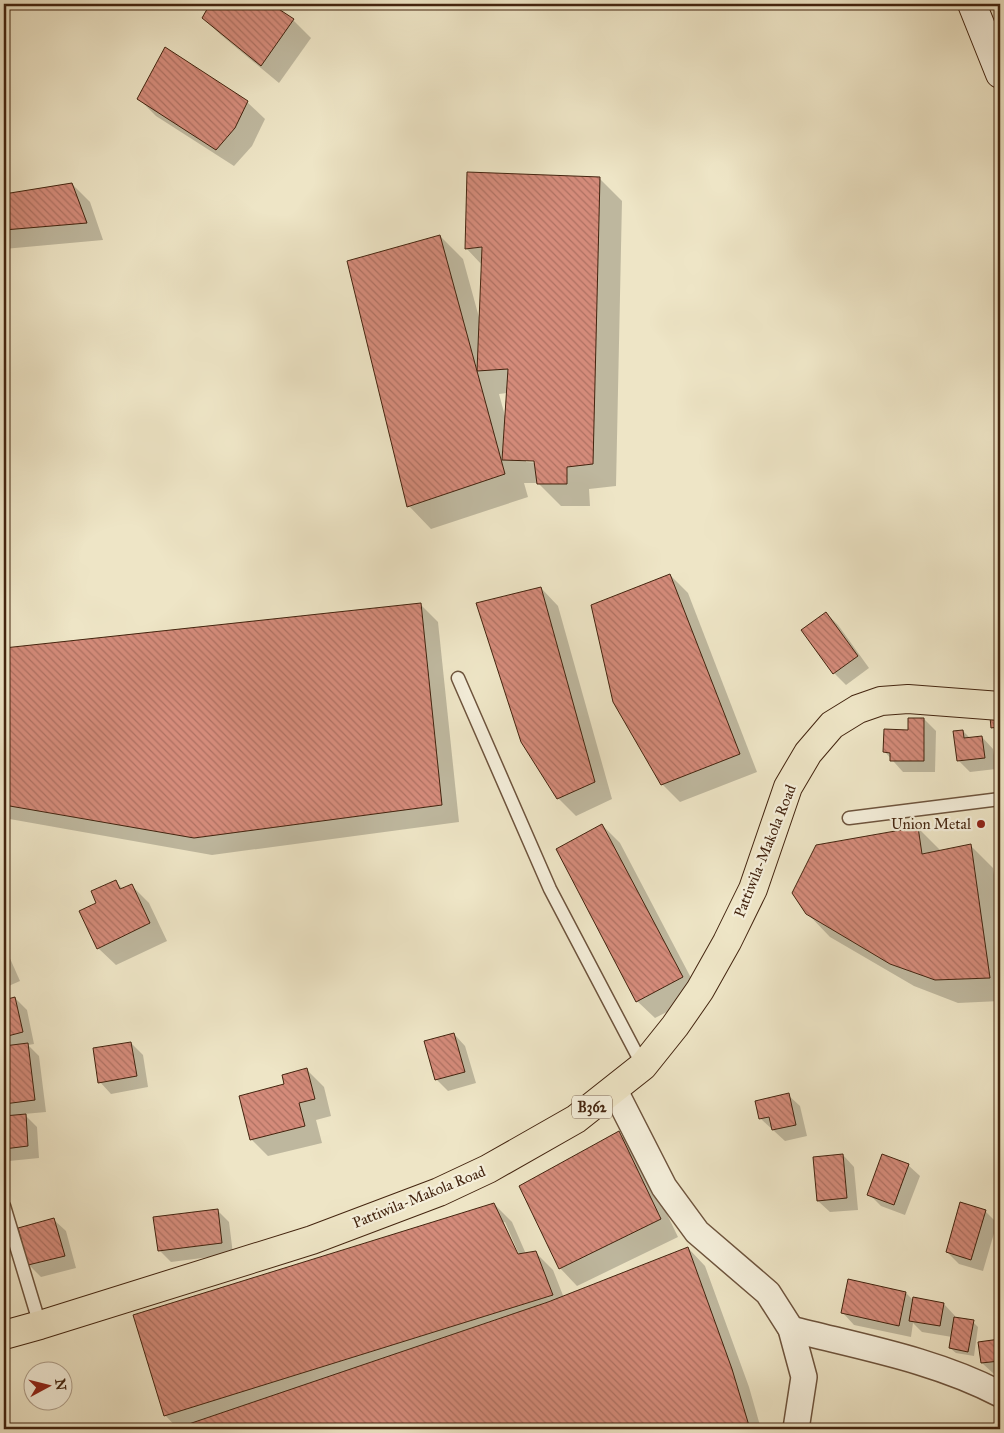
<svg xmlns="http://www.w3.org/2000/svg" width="1004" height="1433" font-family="'IM FELL Great Primer',serif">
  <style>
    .shadow { fill: #0003; fill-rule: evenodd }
    .building { fill: url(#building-back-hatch); stroke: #43240f }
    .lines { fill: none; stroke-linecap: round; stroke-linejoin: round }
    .lane-casing { stroke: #6e543d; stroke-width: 15 }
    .street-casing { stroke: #6e543d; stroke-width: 28 }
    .secondary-casing { stroke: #43240f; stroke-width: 30 }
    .primary-casing { stroke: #43240f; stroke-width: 30 }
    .lane { stroke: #f4eeda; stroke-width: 12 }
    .street { stroke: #f4eeda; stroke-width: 25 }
    .secondary { stroke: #f4eeda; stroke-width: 28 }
    .primary { stroke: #eee5c6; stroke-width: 28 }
    .poi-dot { fill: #8f2418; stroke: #f4eeda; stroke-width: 2 }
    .labels { text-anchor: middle; stroke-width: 4.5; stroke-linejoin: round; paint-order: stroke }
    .shield { fill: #f4eeda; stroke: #78614c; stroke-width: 1 }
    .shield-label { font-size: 14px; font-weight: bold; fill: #43240f }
    .poi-label { font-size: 15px; fill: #43240f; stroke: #f4eeda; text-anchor: end }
    .street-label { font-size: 15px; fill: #43240f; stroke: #f4eeda }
  </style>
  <defs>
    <pattern id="building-back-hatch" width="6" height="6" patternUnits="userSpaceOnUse" patternTransform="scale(1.25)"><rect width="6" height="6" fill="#d48b7a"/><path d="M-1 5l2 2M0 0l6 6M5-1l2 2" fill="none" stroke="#ae7162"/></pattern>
  </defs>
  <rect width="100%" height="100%" fill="#eee5c6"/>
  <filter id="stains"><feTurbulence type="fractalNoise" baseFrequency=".004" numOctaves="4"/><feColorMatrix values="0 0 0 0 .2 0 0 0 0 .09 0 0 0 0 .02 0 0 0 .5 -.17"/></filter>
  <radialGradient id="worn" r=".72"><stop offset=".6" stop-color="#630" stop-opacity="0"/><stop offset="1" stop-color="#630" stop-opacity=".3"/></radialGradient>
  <g class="shadow">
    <path d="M211,4H269L293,20L311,38L279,83L221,35L203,18Z"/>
    <path d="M138,98L247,102L265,119L252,146L234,166L156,116Z"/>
    <path d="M599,178L622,201L616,486L589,489L590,506H561L538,483H524L528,497L431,529L409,506L349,262L440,236L463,259L480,321L482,265L466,248ZM507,393L505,416L499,394ZM526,460H540V463L526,462Z"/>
    <path d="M72,184L90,202L103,240L4,249V195Z"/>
    <path d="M670,575L688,593L757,772L680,802L662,784Z"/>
    <path d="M541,588L558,606L612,799L576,816L558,798Z"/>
    <path d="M420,604L438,622L459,822L212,855L4,818V649Z"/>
    <path d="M826,613L838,625L869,668L846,685L834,673L803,630Z"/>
    <path d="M1000,716V738V735L992,727Z"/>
    <path d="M924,719L936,731L935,772H903L885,752Z"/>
    <path d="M963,731L970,738L982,737L993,749L996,769L970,772L958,760Z"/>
    <path d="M602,825L620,843L700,995L655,1018L637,1001Z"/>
    <path d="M918,828L941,851L970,845L993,868L1000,916V1001L958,1003L914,986L830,937L807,913Z"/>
    <path d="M115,881L123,889L131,885L149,903L167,941L116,965L98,948V904Z"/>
    <path d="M4,945L20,981L4,988Z"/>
    <path d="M15,998L27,1010L34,1044L28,1045L39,1056L46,1112L24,1114L37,1127L39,1158L9,1161L4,1155V1001Z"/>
    <path d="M454,1034L465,1046L476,1083L448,1091L436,1079Z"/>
    <path d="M131,1043L143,1055L148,1087L111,1094L100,1082Z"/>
    <path d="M307,1070L324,1087L331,1116L316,1120L322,1143L268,1156L251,1139L286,1085Z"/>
    <path d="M788,1095L800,1106L807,1136L785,1141L761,1119L757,1102Z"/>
    <path d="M618,1132L636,1150L678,1237L577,1286L560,1268Z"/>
    <path d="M843,1155L854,1167L858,1210L830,1212L818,1201Z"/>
    <path d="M908,1165L920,1176L905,1215L881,1206L869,1194Z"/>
    <path d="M494,1204L512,1222L526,1254L535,1252L553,1270L564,1298L688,1248L705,1266L749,1387L761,1429H178L165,1415ZM502,1222H505L521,1259L519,1260Z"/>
    <path d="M217,1210L229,1222L233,1254L171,1262L159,1250Z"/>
    <path d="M985,1211L997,1223L983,1271L959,1264L947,1252Z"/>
    <path d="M54,1220L66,1231L76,1268L41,1277L29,1265L20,1229Z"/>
    <path d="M906,1293L914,1301L944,1304L955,1316V1318L973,1322L978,1327L974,1356L956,1353L950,1348L952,1337L922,1332L913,1323L911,1337L854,1325L843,1313Z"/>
    <path d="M1000,1340V1373L994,1374L982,1363L980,1343Z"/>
    <path d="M4,1424L9,1429H4Z"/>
  </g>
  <g class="building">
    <path d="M210,4H271L294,19L261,66L202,18Z"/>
    <path d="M165,47L248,101L235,128L216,150L137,99Z"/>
    <path d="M467,172L600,177L593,464L567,467V484H537L534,461L502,460L508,369L477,371L482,247L465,249Z"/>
    <path d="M72,183L87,223L4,230V194Z"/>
    <path d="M440,235L505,474L407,507L347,261Z"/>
    <path d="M670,574L740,754L661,785L613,702L591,605Z"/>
    <path d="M541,587L595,782L557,799L521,742L476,603Z"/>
    <path d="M421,603L442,805L194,838L4,805V648Z"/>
    <path d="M826,612L858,656L833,674L801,630Z"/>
    <path d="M1000,715V746L997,727L991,728L990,717Z"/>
    <path d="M908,718H924V761H890V753L883,752L884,729L908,730Z"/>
    <path d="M963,730L964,738L982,736L985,758L957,761L953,731Z"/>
    <path d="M602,824L683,977L636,1002L556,849Z"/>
    <path d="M918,827L922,854L971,844L990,978L935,980L890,964L806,914L792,893L816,845Z"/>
    <path d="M116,880L120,889L132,884L150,923L97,949L79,911L96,903L91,891Z"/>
    <path d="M4,956L9,969L4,971Z"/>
    <path d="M15,997L23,1032L4,1037V1000Z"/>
    <path d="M454,1033L465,1072L435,1080L424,1041Z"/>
    <path d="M131,1042L137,1076L98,1083L93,1048Z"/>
    <path d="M28,1043L35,1100L4,1104V1046Z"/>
    <path d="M307,1068L315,1099L299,1103L305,1126L250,1140L239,1096L284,1084L282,1075Z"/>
    <path d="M789,1093L796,1125L772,1130L769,1117L759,1119L755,1101Z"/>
    <path d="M26,1114L28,1146L4,1149V1116Z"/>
    <path d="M619,1131L661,1219L559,1269L519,1186Z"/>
    <path d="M843,1154L847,1198L817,1201L813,1157Z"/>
    <path d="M882,1154L909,1164L894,1205L867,1195Z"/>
    <path d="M960,1202L986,1210L971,1260L946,1252Z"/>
    <path d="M494,1203L518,1254L536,1251L553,1295L164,1416L133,1315Z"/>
    <path d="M218,1209L222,1243L158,1251L153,1217Z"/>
    <path d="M54,1218L65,1256L28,1265L18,1228Z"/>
    <path d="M688,1247L732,1369L750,1429H174L548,1302Z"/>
    <path d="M848,1279L906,1292L899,1326L841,1313Z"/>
    <path d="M913,1297L944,1303L940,1326L909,1321Z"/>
    <path d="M954,1317L974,1320L968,1352L949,1348Z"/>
    <path d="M1000,1339V1361L981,1363L978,1342Z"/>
  </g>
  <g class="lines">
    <g class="lane-casing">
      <g id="lane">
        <path d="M458,678L550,889L643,1066"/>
        <path d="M849,818L1000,799"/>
        <path d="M4,1206L40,1325"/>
      </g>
    </g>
    <g class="street-casing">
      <g id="street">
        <path d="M614,1089L664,1187L697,1232L768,1293L791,1329L804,1377L796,1429"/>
        <path d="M791,1329C861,1347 935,1360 1000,1394"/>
      </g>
    </g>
    <g class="secondary-casing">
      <path id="secondary" d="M972,4L1000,74"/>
    </g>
    <g class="primary-casing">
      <path id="primary" d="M4,1335L40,1325L312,1240L439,1192L488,1169L576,1119L643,1066L675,1026L700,990L727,942L753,889L788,787L808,753L832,725L858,709L881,701L908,699L1000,706"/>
    </g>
    <use href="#lane" class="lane"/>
    <use href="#street" class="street"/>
    <use href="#secondary" class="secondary"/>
    <use href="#primary" class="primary"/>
  </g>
  <circle class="poi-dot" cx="981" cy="824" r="5"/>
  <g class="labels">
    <rect class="shield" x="572" y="1095.5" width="40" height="23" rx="4"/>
    <g class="shield-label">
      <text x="592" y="1112">B362</text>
    </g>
    <g class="poi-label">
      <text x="971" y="829">Union Metal</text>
    </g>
    <g class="street-label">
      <text transform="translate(765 851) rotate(-68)" y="5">Pattiwila-Makola Road</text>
      <text transform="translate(419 1197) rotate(-22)" y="5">Pattiwila-Makola Road</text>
    </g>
  </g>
  <rect width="1004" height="1433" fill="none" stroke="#eee5c6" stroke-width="20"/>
  <rect x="5" y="5" width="994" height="1423" fill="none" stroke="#43240f" stroke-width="2.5"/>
  <rect x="10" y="10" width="984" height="1413" fill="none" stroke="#43240f"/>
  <g transform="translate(48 1386) rotate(83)"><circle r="24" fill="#f4eeda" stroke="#ad9d89"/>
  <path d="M0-4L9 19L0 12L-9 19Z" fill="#8f2418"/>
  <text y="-8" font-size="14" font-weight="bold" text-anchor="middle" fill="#43240f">N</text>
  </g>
  <rect width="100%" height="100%" filter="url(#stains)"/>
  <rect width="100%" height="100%" fill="url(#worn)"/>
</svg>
